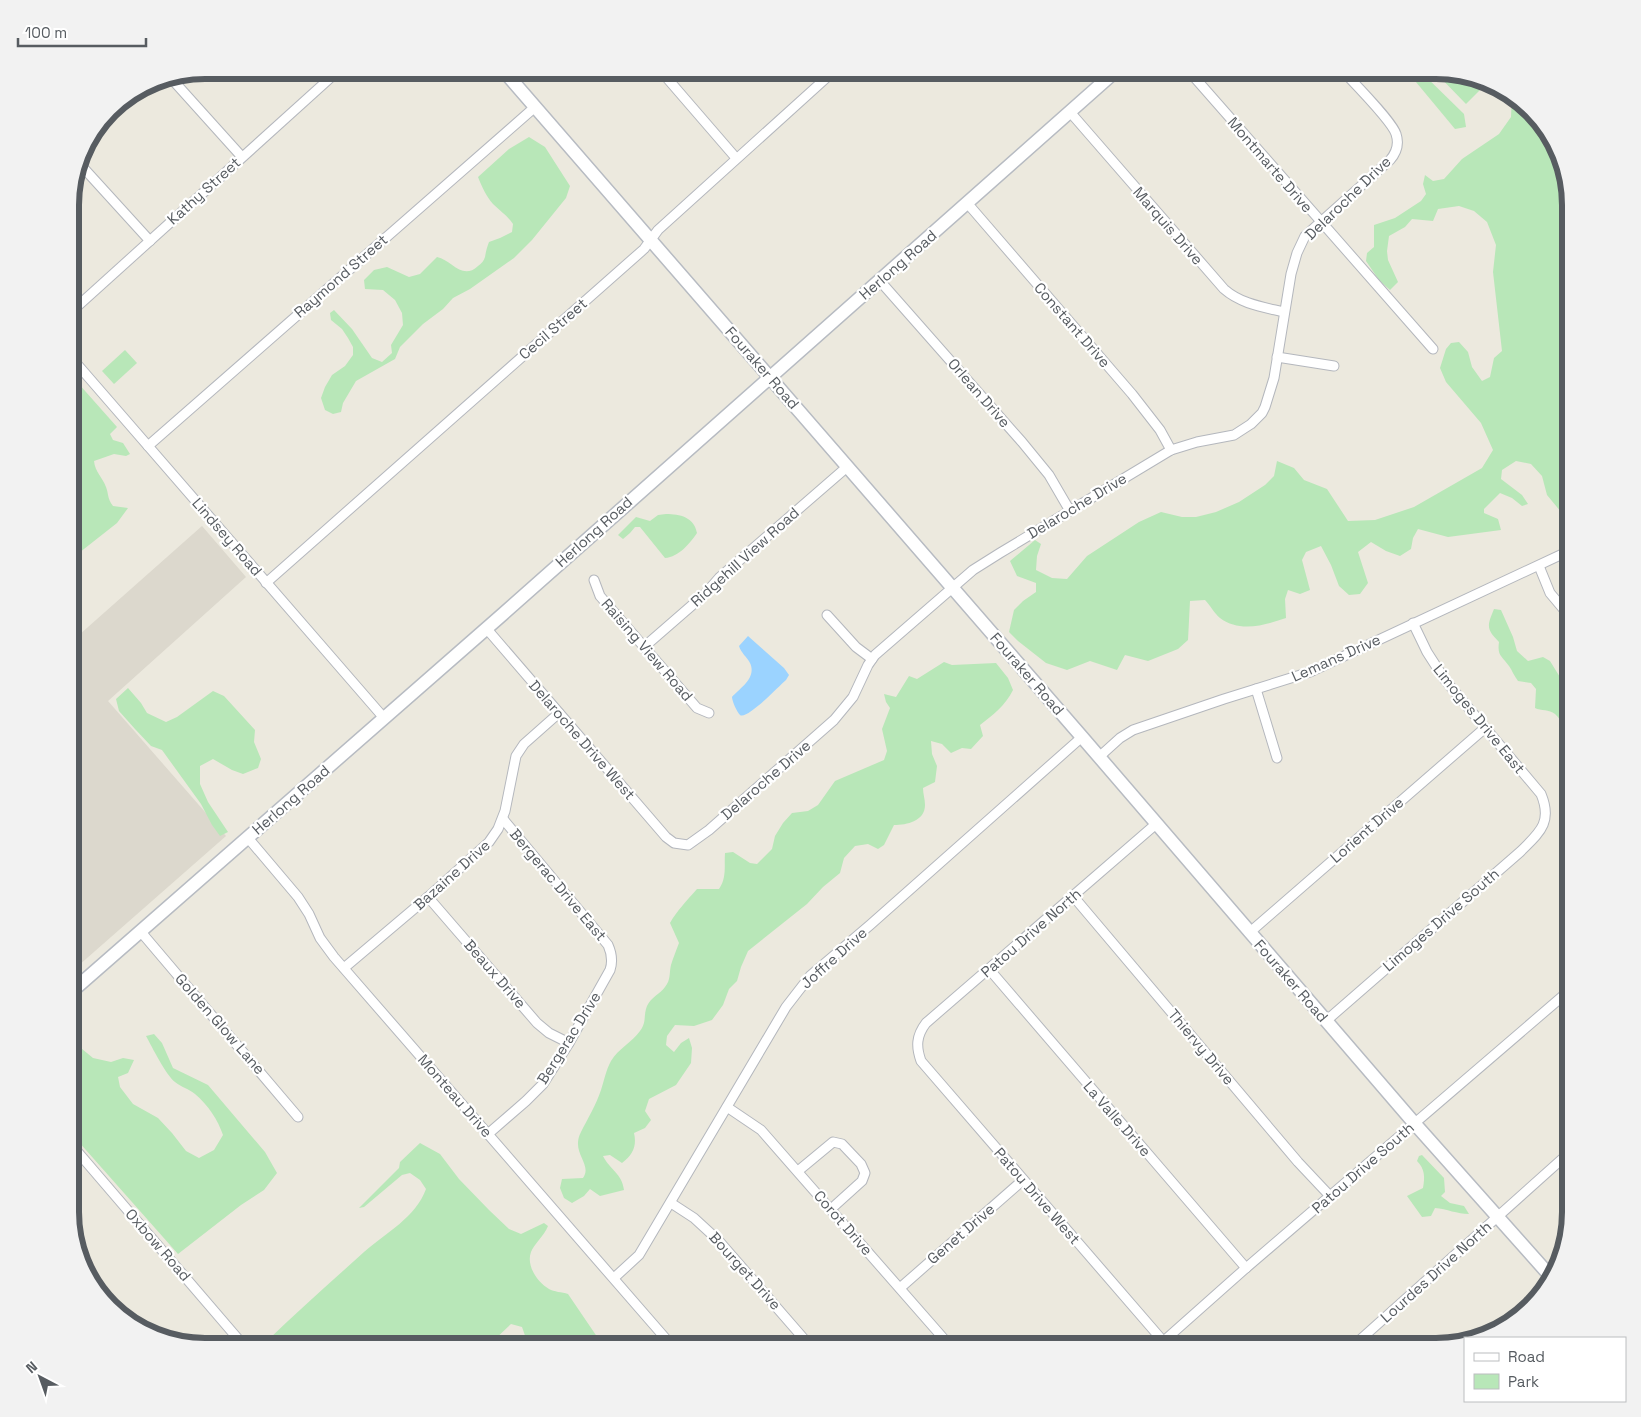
<svg xmlns="http://www.w3.org/2000/svg" width="1641" height="1417" font-family="'Space Grotesk',sans-serif">
  <style>
    .education { fill: #dcd8cd }
    .green { fill: #b8e7b8 }
    .water { fill: #9bd3ff }
    .lines { fill: none; stroke-linecap: round; stroke-linejoin: round }
    .street-casing { stroke: #b4b7bd; stroke-width: 11 }
    .secondary-casing { stroke: #b7bbc2; stroke-width: 15 }
    .street { stroke: #fff; stroke-width: 9 }
    .secondary { stroke: #fff; stroke-width: 12 }
    .labels { text-anchor: middle; stroke-width: 4.5; stroke-linejoin: round; paint-order: stroke }
    .street-label { font-size: 15px; fill: #575c61; stroke: #fff }
    .rim { fill: none; stroke: #575c61; stroke-width: 6 }
  </style>
  <rect width="100%" height="100%" fill="#ece9de"/>
  <path class="education" d="M202,526L246,577L108,701L226,836L70,973V643Z"/>
  <g class="green">
    <path d="M1406,70H1419L1464,114L1466,127L1455,129Z"/>
    <path d="M1433,70H1437L1489,81L1466,104Z"/>
    <path d="M1512,95L1525,104L1561,153L1571,205V524L1547,495L1542,476L1531,464L1516,461L1502,470L1501,479L1522,495L1528,504L1522,506L1512,498L1500,493L1484,509V513L1498,519L1501,530L1448,537L1418,529L1413,538L1411,549L1400,556L1386,551L1371,542L1358,552L1368,583L1360,594L1349,595L1339,586L1331,565L1321,546L1306,552L1302,560L1310,590L1300,594L1288,590L1285,599L1286,618C1265,625 1240,633 1220,618C1214,613 1210,605 1205,600L1190,601L1188,640L1178,649L1148,661L1125,655L1117,670L1090,661L1067,670L1046,663L1018,641L1009,632L1014,610L1023,601L1036,592V583L1017,576L1010,561L1035,540L1041,544L1037,556L1036,570L1052,578L1067,579L1087,556L1139,522L1161,512L1182,517H1196L1216,512L1239,502L1265,485L1274,476L1277,461L1294,468L1304,480L1327,489L1348,521L1375,520L1414,507L1482,468L1493,450L1481,423L1446,382L1440,368L1446,349L1451,343L1459,342L1468,352L1472,367L1482,381L1490,377L1494,358L1502,351L1493,272L1496,245L1487,222L1474,211L1459,206L1438,209L1433,221L1412,219L1405,227L1389,236L1387,251L1388,260L1398,282L1390,290L1379,280L1366,261L1367,253L1374,247V225L1395,218L1421,201L1426,194L1423,184L1425,175L1433,181L1444,179L1462,159L1499,134L1511,117Z"/>
    <path d="M529,137L545,147L570,186L566,198L532,240L514,258L470,289L453,298L443,309L423,324L400,347L395,359L356,381L343,403L341,412L333,414L325,410L321,398L325,387L332,375L345,366L353,355V347L348,338L342,329L331,320L330,313L334,310L352,329L372,358L382,362L392,353L391,345L403,325L402,313L395,300L383,290L365,289L364,280L374,270L387,267L409,277L420,274L437,257C452,260 462,281 478,266C481,264 484,261 485,257C486,251 487,247 489,242L500,238L512,232L513,224C508,216 500,211 493,204C486,196 482,187 478,177L509,149Z"/>
    <path d="M125,350L137,363L114,384L102,371Z"/>
    <path d="M70,374L117,427L110,434L113,440L123,443L130,454L126,456L114,454L94,461C95,472 103,478 106,487C109,495 107,498 113,506L128,508L117,523L70,560Z"/>
    <path d="M666,514C680,514 694,517 697,533C690,543 679,557 665,558L640,527H635L630,533L623,539L618,535L636,517L650,521L658,515Z"/>
    <path d="M1494,609L1501,610L1513,637L1517,651L1528,661L1543,657L1550,661L1571,695V743C1563,735 1564,721 1555,714C1549,709 1541,711 1535,708L1536,689L1531,683L1518,681C1514,676 1512,670 1509,666C1502,656 1497,656 1499,642C1486,629 1487,626 1494,609Z"/>
    <path d="M944,662L952,665L996,663L1008,678L1013,690C1005,706 993,715 980,725L983,736L971,749L962,748L951,753L942,744L931,741L932,754L937,766L935,782L923,788C923,794 925,799 925,805C925,821 907,825 894,825L884,845L878,849L868,844L855,846L844,858L840,873L823,887L807,904L748,951L741,967L737,981L729,989L723,1005L712,1020L694,1026L675,1025L667,1036L666,1045L674,1052L681,1043L689,1038L692,1048L691,1063L676,1085L649,1099L645,1111L651,1120L645,1128L634,1133C637,1146 633,1155 622,1163L610,1155L603,1156C610,1170 622,1173 624,1190L600,1196L590,1189L584,1196L572,1203L564,1198L560,1188L562,1179L583,1178C593,1164 570,1153 581,1132C588,1118 596,1105 601,1090C604,1081 606,1070 611,1061C618,1049 632,1042 640,1031C647,1022 643,1016 647,1006C651,997 660,994 665,987C671,980 669,973 671,965C673,958 676,951 679,943L670,923C676,912 688,899 697,889H719C727,877 724,866 725,853L733,852L750,863L757,864L772,849L775,836L783,823L792,813L808,811L818,805L835,781L884,760L887,751L882,729L890,708L886,702L884,694L896,697L909,676L917,679Z"/>
    <path d="M128,688L141,703L147,713L166,722L177,717L213,691L224,696L255,730L254,742L261,759L258,768L243,774L232,770L213,759L200,766V784L208,802L228,832L220,836L212,825L201,804L162,750L151,746L135,729L119,711L116,699Z"/>
    <path d="M154,1034L162,1043L173,1068L208,1085L265,1152L277,1173L264,1190L241,1205L178,1254L70,1132V1035L76,1044L93,1058L111,1062L123,1058L134,1060L128,1073L118,1077L120,1087L133,1104L158,1118L172,1133L186,1151L199,1158L214,1150L223,1135C218,1120 208,1105 195,1094C189,1089 181,1087 175,1082C166,1075 152,1047 146,1036Z"/>
    <path d="M420,1143L440,1154L459,1179L489,1210L509,1229L521,1234L544,1223L548,1226C544,1236 534,1244 531,1252C526,1265 537,1282 549,1289C554,1292 562,1292 568,1294L604,1347H529L522,1327L511,1324L492,1342L490,1347H263L268,1340C299,1310 332,1281 364,1252C386,1233 416,1217 426,1189L420,1180L410,1173L402,1175L364,1207L359,1208L399,1168L400,1162Z"/>
    <path d="M1422,1155L1444,1178L1445,1192L1441,1196L1450,1203L1464,1206L1469,1214C1457,1214 1447,1209 1435,1208L1431,1216L1422,1217L1407,1196L1423,1188C1425,1177 1425,1169 1417,1161L1419,1156Z"/>
  </g>
  <path class="water" d="M748,636L784,668L789,675L786,680C779,686 747,720 740,715C737,712 732,701 732,697C740,688 757,678 750,663C747,657 741,653 739,646Z"/>
  <g class="lines">
    <g class="street-casing">
      <g id="street">
        <path d="M660,70L736,158"/>
        <path d="M1188,70L1433,349"/>
        <path d="M170,77L242,157"/>
        <path d="M1070,112L1224,289C1241,304 1263,307 1284,312"/>
        <path d="M79,163L150,241"/>
        <path d="M968,204L1132,394L1160,430L1171,450"/>
        <path d="M880,281L1022,442L1049,475L1070,511"/>
        <path d="M70,313L339,70"/>
        <path d="M70,356L384,718"/>
        <path d="M1277,357L1334,366"/>
        <path d="M148,446L535,107"/>
        <path d="M1539,566L1550,593L1571,618"/>
        <path d="M594,580L600,596L697,708L709,713"/>
        <path d="M266,583L644,249L658,230L835,70"/>
        <path d="M827,615L856,647L872,659"/>
        <path d="M486,628L666,837L674,843L688,845L709,830L834,720L853,697L868,665L875,655L973,570L1000,553L1171,450L1197,442L1234,435L1251,424L1262,413L1265,407L1274,378L1291,274L1297,253L1305,236L1390,160C1397,152 1399,143 1396,134C1392,121 1353,82 1342,70"/>
        <path d="M644,647L705,594L719,578L847,467"/>
        <path d="M1256,689L1277,758"/>
        <path d="M1099,757L1120,738L1133,730L1224,699L1310,672L1571,550"/>
        <path d="M1156,824L926,1023C916,1036 916,1047 921,1061L1163,1341"/>
        <path d="M248,838L298,897L309,914L320,938L334,957L673,1347"/>
        <path d="M1073,896L1298,1162L1330,1196"/>
        <path d="M428,897L537,1023L549,1033L569,1043"/>
        <path d="M141,932L298,1117"/>
        <path d="M1249,933L1485,728"/>
        <path d="M344,968L428,897L489,842L498,829L505,811L516,756L524,744L559,713"/>
        <path d="M989,969L1246,1268"/>
        <path d="M1326,1021L1520,852C1539,833 1553,823 1541,794L1445,680L1427,652L1413,623"/>
        <path d="M727,1107L761,1130L951,1347"/>
        <path d="M488,1134L526,1101L543,1084L569,1043L610,970C613,961 612,954 608,945L503,819"/>
        <path d="M70,1143L245,1347"/>
        <path d="M798,1171L833,1142L842,1144L861,1164L865,1173L862,1181L831,1209"/>
        <path d="M671,1203L694,1218L719,1241L811,1347"/>
        <path d="M614,1278L639,1255L786,1007L810,976L870,925L1082,737"/>
        <path d="M900,1288L1023,1180"/>
        <path d="M1157,1347L1246,1268L1571,989"/>
        <path d="M1352,1347L1571,1151"/>
      </g>
    </g>
    <g class="secondary-casing">
      <g id="secondary">
        <path d="M503,70L1082,737L1415,1124L1552,1278"/>
        <path d="M70,993L503,614L1117,70"/>
      </g>
    </g>
    <use href="#street" class="street"/>
    <use href="#secondary" class="secondary"/>
  </g>
  <g class="labels">
    <g class="street-label">
      <text transform="translate(1270 165) rotate(49)" y="5">Montmarte Drive</text>
      <text transform="translate(204 191) rotate(-42)" y="5">Kathy Street</text>
      <text transform="translate(1348 198) rotate(-44)" y="5">Delaroche Drive</text>
      <text transform="translate(1168 226) rotate(49)" y="5">Marquis Drive</text>
      <text transform="translate(898 265) rotate(-41)" y="5">Herlong Road</text>
      <text transform="translate(341 276) rotate(-41)" y="5">Raymond Street</text>
      <text transform="translate(1072 325) rotate(49)" y="5">Constant Drive</text>
      <text transform="translate(553 329) rotate(-41)" y="5">Cecil Street</text>
      <text transform="translate(762 368) rotate(49)" y="5">Fouraker Road</text>
      <text transform="translate(979 393) rotate(49)" y="5">Orlean Drive</text>
      <text transform="translate(1077 506) rotate(-31)" y="5">Delaroche Drive</text>
      <text transform="translate(594 532) rotate(-42)" y="5">Herlong Road</text>
      <text transform="translate(227 537) rotate(49)" y="5">Lindsey Road</text>
      <text transform="translate(745 557) rotate(-42)" y="5">Ridgehill View Road</text>
      <text transform="translate(647 650) rotate(49)" y="5">Raising View Road</text>
      <text transform="translate(1336 658) rotate(-24)" y="5">Lemans Drive</text>
      <text transform="translate(1027 674) rotate(49)" y="5">Fouraker Road</text>
      <text transform="translate(1479 719) rotate(51)" y="5">Limoges Drive East</text>
      <text transform="translate(582 740) rotate(49)" y="5">Delaroche Drive West</text>
      <text transform="translate(766 780) rotate(-41)" y="5">Delaroche Drive</text>
      <text transform="translate(291 800) rotate(-41)" y="5">Herlong Road</text>
      <text transform="translate(1367 830) rotate(-41)" y="5">Lorient Drive</text>
      <text transform="translate(452 875) rotate(-42)" y="5">Bazaine Drive</text>
      <text transform="translate(558 885) rotate(50)" y="5">Bergerac Drive East</text>
      <text transform="translate(1441 920) rotate(-41)" y="5">Limoges Drive South</text>
      <text transform="translate(1031 933) rotate(-41)" y="5">Patou Drive North</text>
      <text transform="translate(834 958) rotate(-42)" y="5">Joffre Drive</text>
      <text transform="translate(495 974) rotate(49)" y="5">Beaux Drive</text>
      <text transform="translate(1291 981) rotate(49)" y="5">Fouraker Road</text>
      <text transform="translate(220 1024) rotate(49)" y="5">Golden Glow Lane</text>
      <text transform="translate(569 1038) rotate(-58)" y="5">Bergerac Drive</text>
      <text transform="translate(1201 1047) rotate(50)" y="5">Thiervy Drive</text>
      <text transform="translate(455 1096) rotate(49)" y="5">Monteau Drive</text>
      <text transform="translate(1117 1119) rotate(49)" y="5">La Valle Drive</text>
      <text transform="translate(1363 1168) rotate(-41)" y="5">Patou Drive South</text>
      <text transform="translate(1037 1196) rotate(49)" y="5">Patou Drive West</text>
      <text transform="translate(843 1223) rotate(49)" y="5">Corot Drive</text>
      <text transform="translate(961 1234) rotate(-41)" y="5">Genet Drive</text>
      <text transform="translate(158 1245) rotate(49)" y="5">Oxbow Road</text>
      <text transform="translate(745 1271) rotate(48)" y="5">Bourget Drive</text>
      <text transform="translate(1436 1272) rotate(-42)" y="5">Lourdes Drive North</text>
    </g>
  </g>
  <path d="M0 0H1641V1417H0ZM205 79H1436A126 126 0 0 1 1562 205V1212A126 126 0 0 1 1436 1338H205A126 126 0 0 1 79 1212V205A126 126 0 0 1 205 79Z" fill="#f2f2f2" fill-rule="evenodd"/>
  <path class="rim" d="M205 79H1436A126 126 0 0 1 1562 205V1212A126 126 0 0 1 1436 1338H205A126 126 0 0 1 79 1212V205A126 126 0 0 1 205 79Z"/>
  <rect x="1464" y="1337" width="162" height="65" fill="#ffffff" stroke="#bcbec0"/>
  <rect x="1474" y="1353" width="25" height="8" fill="#ffffff" stroke="#bcbec0"/>
  <text x="1508" y="1362" font-size="15" fill="#575c61">Road</text>
  <rect x="1474" y="1374" width="25" height="15" fill="#b8e7b8" stroke="#bcbec0"/>
  <text x="1508" y="1387" font-size="15" fill="#575c61">Park</text>
  <g transform="translate(40 1377) rotate(319)" stroke="#ffffff" stroke-width="4" paint-order="stroke">
  <path d="M0-4L9 19L0 12L-9 19Z" fill="#575c61"/>
  <text y="-8" font-size="14" font-weight="bold" text-anchor="middle" fill="#575c61">N</text>
  </g>
  <path d="M18 38v8h128v-8" fill="none" stroke="#575c61" stroke-width="2.5"/>
  <text x="25" y="38" font-size="15" fill="#575c61" stroke="#ffffff" stroke-width="4" paint-order="stroke">100 m</text>
</svg>
